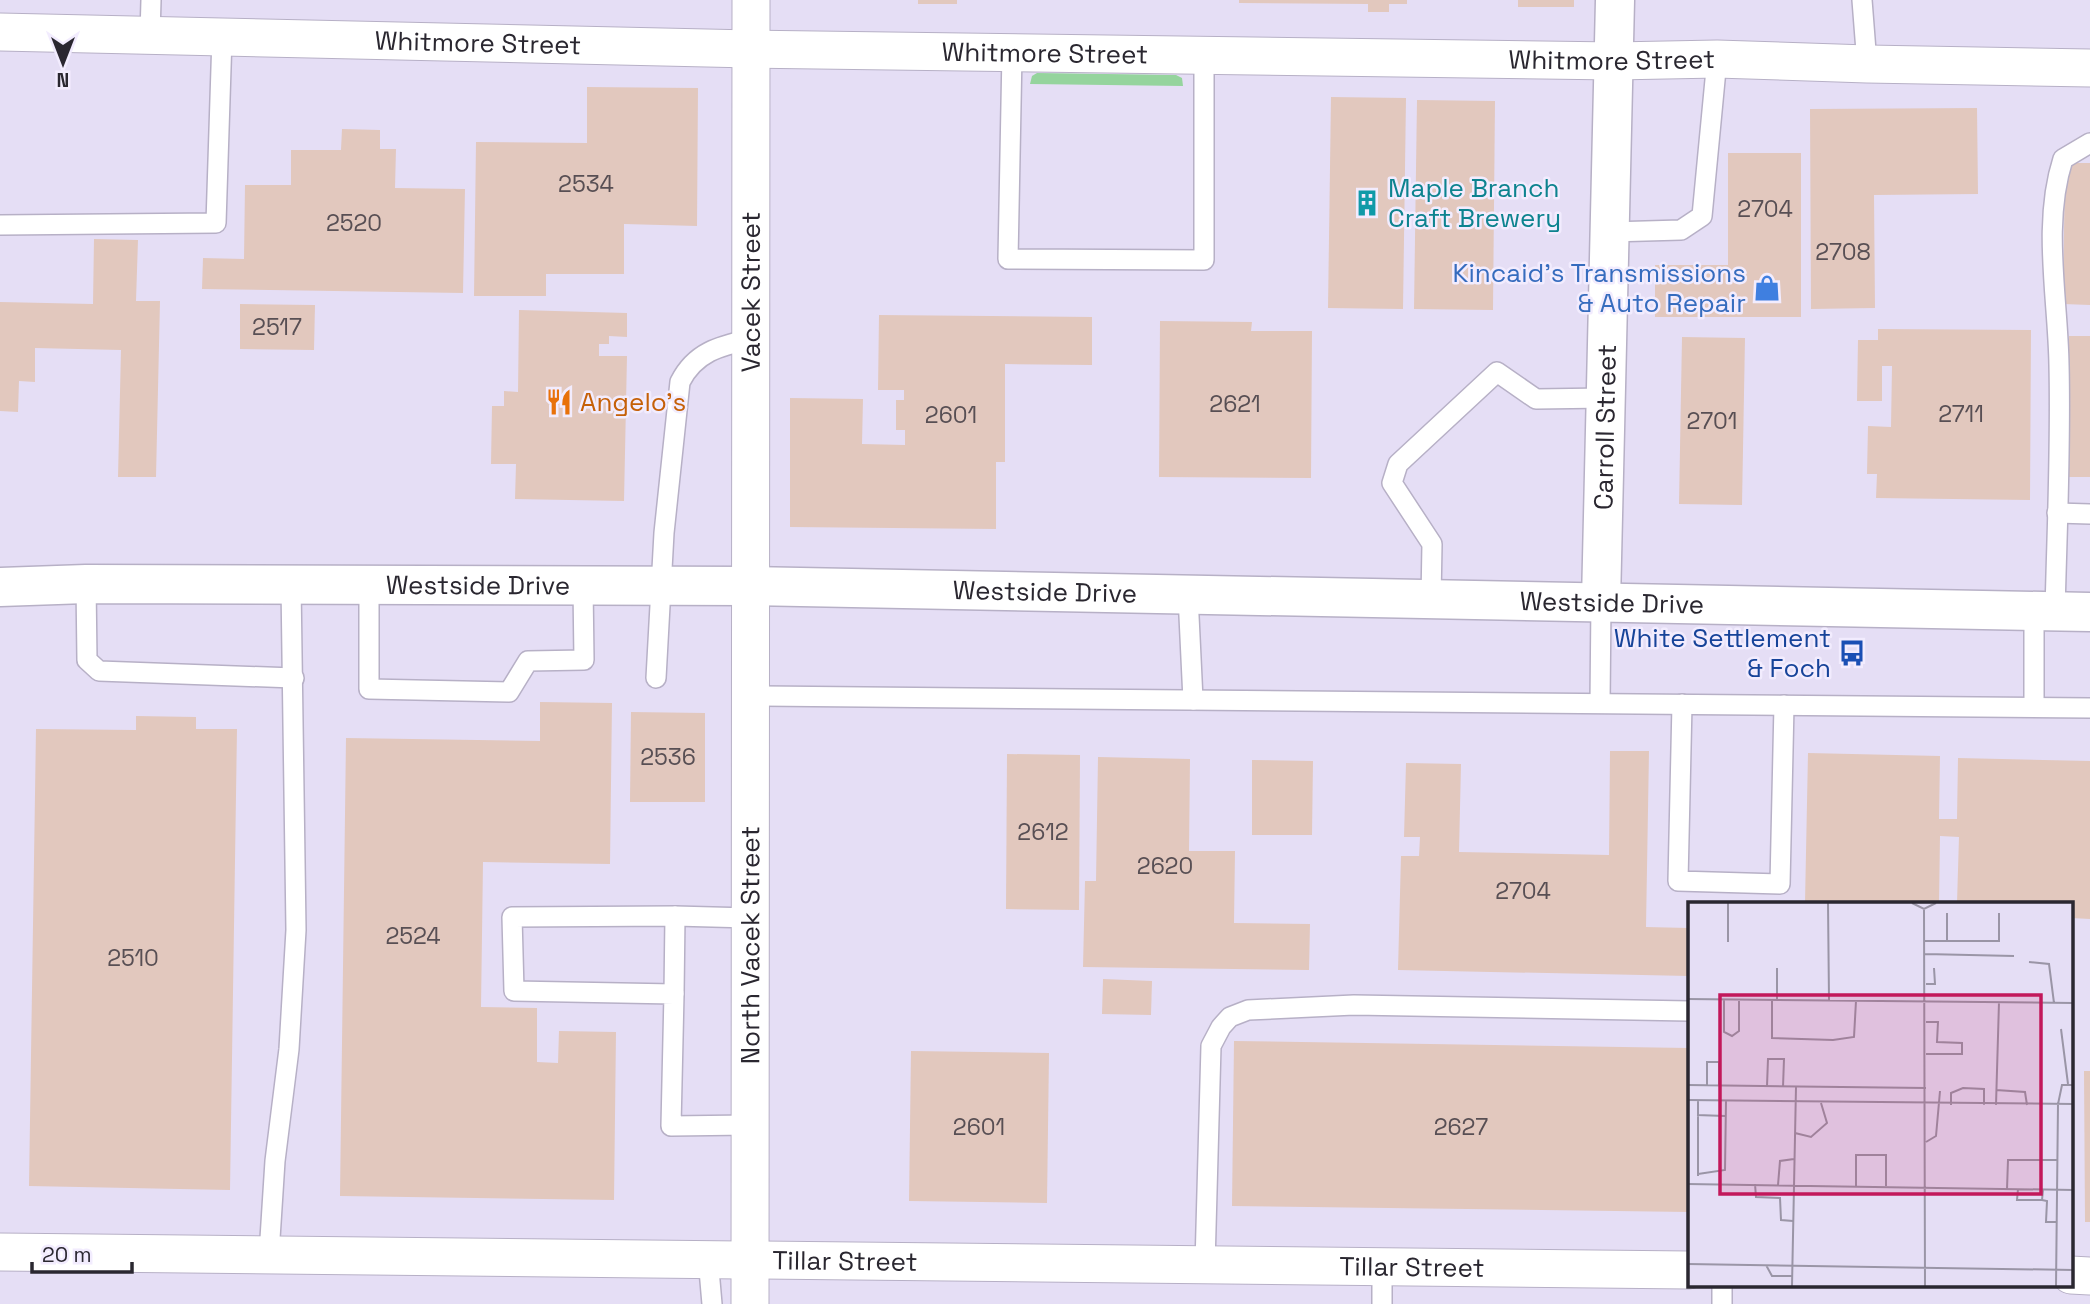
<svg xmlns="http://www.w3.org/2000/svg" width="2090" height="1304" font-family="'Space Grotesk',sans-serif">
  <style>
    .green { fill: #95d49d }
    .building { fill: #e2c8be }
    .lines { fill: none; stroke-linecap: round; stroke-linejoin: round }
    .lane-casing { stroke: #b7b0c6; stroke-width: 22 }
    .street-casing { stroke: #b7b0c6; stroke-width: 39 }
    .secondary-casing { stroke: #b7b0c6; stroke-width: 41 }
    .lane { stroke: #fff; stroke-width: 19 }
    .street { stroke: #fff; stroke-width: 37 }
    .secondary { stroke: #fff; stroke-width: 38 }
    .labels { text-anchor: middle; stroke-width: 5; stroke-linejoin: round; paint-order: stroke }
    .number-label { font-size: 23px; fill: #584f54 }
    .street-label { font-size: 26px; fill: #2a2730; stroke: #f2ecfe }
    .culture-label { font-size: 26px; fill: #0d838f; stroke: #f2ecfe; text-anchor: start }
    .shop-label { font-size: 26px; fill: #366cbe; stroke: #f2ecfe; text-anchor: end }
    .food-label { font-size: 26px; fill: #c56008; stroke: #f2ecfe; text-anchor: start }
    .transit-label { font-size: 26px; fill: #164399; stroke: #f2ecfe; text-anchor: end }
    .inset-road { fill: none; stroke: #9a95a6; stroke-width: 2 }
    .view { fill: #c2185b; fill-opacity: 0.15; stroke: #c2185b; stroke-width: 3.5 }
    .inset-edge { fill: none; stroke: #2a2730; stroke-width: 3.5 }
  </style>
  <rect width="100%" height="100%" fill="#e5def5"/>
  <path class="green" d="M1037,73L1176,75L1182,78L1183,86L1030,84L1032,76Z"/>
  <g class="building">
    <rect x="918" y="0" width="39" height="4"/>
    <path d="M1239,0H1407V4H1389V12H1368V4L1239,3Z"/>
    <rect x="1518" y="0" width="56" height="7"/>
    <path d="M587,87L698,88L697,226L624,224V274H546V296H474L476,142L587,143Z"/>
    <path d="M1331,97L1406,98L1403,309L1328,308Z"/>
    <path d="M1417,100L1495,101L1493,310L1414,309Z"/>
    <path d="M1977,108L1978,194L1874,195L1875,308L1811,309L1810,109Z"/>
    <path d="M342,129L380,130V149H396L395,188L465,189L463,293L202,289L203,258L244,259L245,185H291V150H341Z"/>
    <path d="M1728,153H1801V317H1655V265H1728Z"/>
    <path d="M2065,163H2090V305L2063,304Z"/>
    <path d="M94,239L138,240L136,301H160L156,477H118L121,350L35,348V382L19,381L18,412L0,411V302L93,304Z"/>
    <path d="M240,304L315,305L314,350L240,349Z"/>
    <path d="M519,310L627,313V337L609,336V344H599V356H627L624,501L515,499L516,464H491L492,406H504V391L518,392Z"/>
    <path d="M879,315L1092,317V365L1005,364V462H996V529L790,527V398L863,399L862,444L905,445V430H896V400H904V390H878Z"/>
    <path d="M1160,321L1252,322L1251,331H1312L1311,478L1159,477Z"/>
    <path d="M1878,329L2031,330L2030,500L1876,498L1877,474H1867L1868,426L1891,427L1892,366H1882V401H1857L1858,340H1878Z"/>
    <path d="M2069,336H2090V477H2067Z"/>
    <path d="M1682,337L1745,338L1742,505L1679,504Z"/>
    <path d="M540,702L612,703L610,864L483,862L481,1007L537,1008V1062L558,1063L559,1031L616,1032L614,1200L340,1196L346,738L540,741Z"/>
    <path d="M631,712L705,713V802H630Z"/>
    <path d="M136,716L196,717V729H237L230,1190L29,1186L36,729L136,730Z"/>
    <path d="M1610,751H1649L1646,927L1689,928V976L1398,970L1401,856H1419L1420,837H1404L1406,763L1461,764L1459,852L1609,855Z"/>
    <path d="M1808,753L1940,756L1939,819H1957L1958,758L2090,761V919L2071,918V903H1957L1959,837L1940,836L1939,903H1805Z"/>
    <path d="M1007,754L1080,755L1079,910L1006,909Z"/>
    <path d="M1098,757L1190,759L1189,851H1235L1234,923L1310,924L1309,970L1083,967L1085,881H1096Z"/>
    <path d="M1252,760L1313,761L1312,835H1252Z"/>
    <path d="M1103,979L1152,981L1151,1015L1102,1014Z"/>
    <path d="M1234,1041L1689,1048V1212L1232,1206Z"/>
    <path d="M911,1051L1049,1053L1047,1203L909,1201Z"/>
    <path d="M2084,1071H2090V1222H2085Z"/>
  </g>
  <g class="lines">
    <g class="lane-casing">
      <g id="lane">
        <path d="M1862,0L1867,64"/>
        <path d="M150,35L151,0"/>
        <path d="M1012,53L1008,259L1204,260V56"/>
        <path d="M0,225L216,223L222,37"/>
        <path d="M1610,232L1681,230L1702,216L1717,59"/>
        <path d="M2057,513L2090,514"/>
        <path d="M86,584L87,660L99,671L294,678"/>
        <path d="M369,585V689L509,692L528,661L584,660L583,586"/>
        <path d="M1188,595L1193,700"/>
        <path d="M1431,599L1432,544L1392,483L1398,464L1497,372L1536,399L1606,398"/>
        <path d="M2034,610V707"/>
        <path d="M2055,611C2057,529 2061,447 2059,365C2058,298 2042,224 2063,159L2090,143"/>
        <path d="M656,678L664,533L680,382C695,352 720,346 750,339"/>
        <path d="M750,696L2090,708"/>
        <path d="M1600,703L1601,602"/>
        <path d="M1682,704L1678,881L1780,884L1784,705"/>
        <path d="M674,994L675,916"/>
        <path d="M749,1125L671,1126L674,994L514,991L512,917L675,916L750,918"/>
        <path d="M269,1254L275,1161L289,1049L296,930L291,585"/>
        <path d="M708,1258L712,1304"/>
        <path d="M1205,1264L1211,1046L1221,1027L1230,1017L1248,1010L1354,1005L1689,1011"/>
        <path d="M1382,1266V1304"/>
        <path d="M1722,1285V1304"/>
      </g>
    </g>
    <g class="street-casing">
      <g id="street">
        <path id="s1" d="M0,32L751,49L1615,61L1717,59L1867,64L2090,68"/>
        <path id="s2" d="M0,1252L1689,1270"/>
        <path d="M2071,1275L2090,1276"/>
        <path id="s3" d="M750,1304L751,0"/>
      </g>
    </g>
    <g class="secondary-casing">
      <g id="secondary">
        <path id="s4" d="M0,587L86,584L750,586L2090,612"/>
        <path id="s5" d="M1601,602L1615,0"/>
      </g>
    </g>
    <use href="#lane" class="lane"/>
    <use href="#street" class="street"/>
    <use href="#secondary" class="secondary"/>
  </g>
  <defs>
    <g id="building-bare" transform="scale(2.1)"><path d="M-4-6H4V6H1V3H-1V6H-4ZM-2.5-4.3h1.7v1.8h-1.7ZM.8-4.3h1.7v1.8H.8ZM-2.5-1h1.7V.8h-1.7ZM.8-1h1.7V.8H.8Z" fill="#0f9aa8" stroke="#f2ecfe" stroke-width="2.5" paint-order="stroke"/></g>
    <g id="shop-bare" transform="scale(2.1)"><path d="M-5-2.5h2.3a2.7 3.5 0 0 1 5.4 0H5L5.5 6h-11ZM-1.5-2.5h3a1.5 2.3 0 0 0-3 0Z" fill="#3f7fe0" stroke="#f2ecfe" stroke-width="2.5" paint-order="stroke"/></g>
    <g id="restaurant-bare" transform="scale(2.1)"><path d="M-5-6h1v4h1v-4h1v4h1v-4h1v5L-1.5 .5V6h-2V.5L-5-1ZM5-6V6H3V1.5H1.5Q1.5-4 5-6Z" fill="#e8710a" stroke="#f2ecfe" stroke-width="2.5" paint-order="stroke"/></g>
    <g id="bus-bare" transform="scale(2.1)"><path d="M-5-6H5V4H4V6H2V4H-2V6H-4V4H-5ZM-3.5-4V0h7V-4ZM-3.5 1.2v1.5H-2V1.2ZM2 1.2v1.5H3.5V1.2Z" fill="#1a4fb4" stroke="#f2ecfe" stroke-width="2.5" paint-order="stroke"/></g>
  </defs>
  <g fill-rule="evenodd">
    <use href="#building-bare" x="1367" y="203"/>
    <use href="#shop-bare" x="1767" y="288"/>
    <use href="#restaurant-bare" x="559" y="402"/>
    <use href="#bus-bare" x="1852" y="653"/>
  </g>
  <g class="labels">
    <g class="number-label">
      <text x="586" y="192">2534</text>
      <text x="1765" y="217">2704</text>
      <text x="354" y="231">2520</text>
      <text x="1843" y="260">2708</text>
      <text x="277" y="335">2517</text>
      <text x="1235" y="412">2621</text>
      <text x="1961" y="422">2711</text>
      <text x="951" y="423">2601</text>
      <text x="1712" y="429">2701</text>
      <text x="668" y="765">2536</text>
      <text x="1043" y="840">2612</text>
      <text x="1165" y="874">2620</text>
      <text x="1523" y="899">2704</text>
      <text x="413" y="944">2524</text>
      <text x="133" y="966">2510</text>
      <text x="979" y="1135">2601</text>
      <text x="1461" y="1135">2627</text>
    </g>
    <g class="street-label">
      <text dy="9" stroke="none"><textPath href="#s1" startOffset="478">Whitmore Street</textPath></text>
      <text dy="9" stroke="none"><textPath href="#s1" startOffset="1045">Whitmore Street</textPath></text>
      <text dy="9" stroke="none"><textPath href="#s1" startOffset="1612">Whitmore Street</textPath></text>
      <text dy="9" stroke="none"><textPath href="#s3" startOffset="1012">Vacek Street</textPath></text>
      <text dy="9" stroke="none"><textPath href="#s5" startOffset="175">Carroll Street</textPath></text>
      <text dy="9" stroke="none"><textPath href="#s4" startOffset="478">Westside Drive</textPath></text>
      <text dy="9" stroke="none"><textPath href="#s4" startOffset="1045">Westside Drive</textPath></text>
      <text dy="9" stroke="none"><textPath href="#s4" startOffset="1612">Westside Drive</textPath></text>
      <text dy="9" stroke="none"><textPath href="#s3" startOffset="359">North Vacek Street</textPath></text>
      <text dy="9" stroke="none"><textPath href="#s2" startOffset="845">Tillar Street</textPath></text>
      <text dy="9" stroke="none"><textPath href="#s2" startOffset="1412">Tillar Street</textPath></text>
    </g>
    <g class="culture-label">
      <text x="1388" y="197">Maple Branch<tspan x="1388" dy="30">Craft Brewery</tspan></text>
    </g>
    <g class="shop-label">
      <text x="1746" y="282">Kincaid's Transmissions<tspan x="1746" dy="30">&amp; Auto Repair</tspan></text>
    </g>
    <g class="food-label">
      <text x="580" y="411">Angelo's</text>
    </g>
    <g class="transit-label">
      <text x="1831" y="647">White Settlement<tspan x="1831" dy="30">&amp; Foch</tspan></text>
    </g>
  </g>
  <g transform="translate(1688 902)">
    <rect width="385" height="385" fill="#e5def5"/>
    <path class="inset-road" d="M40,1V40M140,1L141,98M224,1L236,7L248,1M236,7L237,384M259,11V39M237,39H311V11M237,52L326,54M341,60L361,62L366,101M89,66V98M238,82H247L246,66M0,97L385,101M36,97V130L44,134L51,129V97M84,98V136L145,138L166,135L168,99M373,127L380,182M238,152H274V141L249,140L250,120H238M0,183L238,186M19,184V160H31V184M79,184L80,157H96L95,185M308,188L337,190L339,203M0,198L385,202M10,198V274M263,203V191L275,186L296,187V203M308,203L311,100M9,213L37,214M107,231L123,235L139,221L133,201M238,240L248,234L252,189M10,272L37,268L38,199M0,282L385,288M67,282L68,295L92,296L93,318L105,319M90,283L92,259L106,257M168,284V253H198V284M319,287L320,258H370M330,287L329,298H354L355,288M354,298L359,299L358,320H369M0,362L385,368M78,363L84,374H104M104,384L108,185M368,384L370,202L374,183H385"/>
    <path class="view" d="M32,93H353V292H32Z"/>
    <rect width="385" height="385" class="inset-edge"/>
  </g>
  <g transform="translate(63 63) rotate(180)" stroke="#f2ecfe" stroke-width="5" paint-order="stroke">
  <path d="M0-5L12 26L0 18L-12 26Z" fill="#2a2730"/>
  <text y="-10" font-size="19" font-weight="bold" text-anchor="middle" fill="#2a2730">N</text>
  </g>
  <path d="M32 1262v10h100v-10" fill="none" stroke="#2a2730" stroke-width="3.5"/>
  <text x="42" y="1262" font-size="21" fill="#2a2730" stroke="#f2ecfe" stroke-width="5" paint-order="stroke">20 m</text>
</svg>
